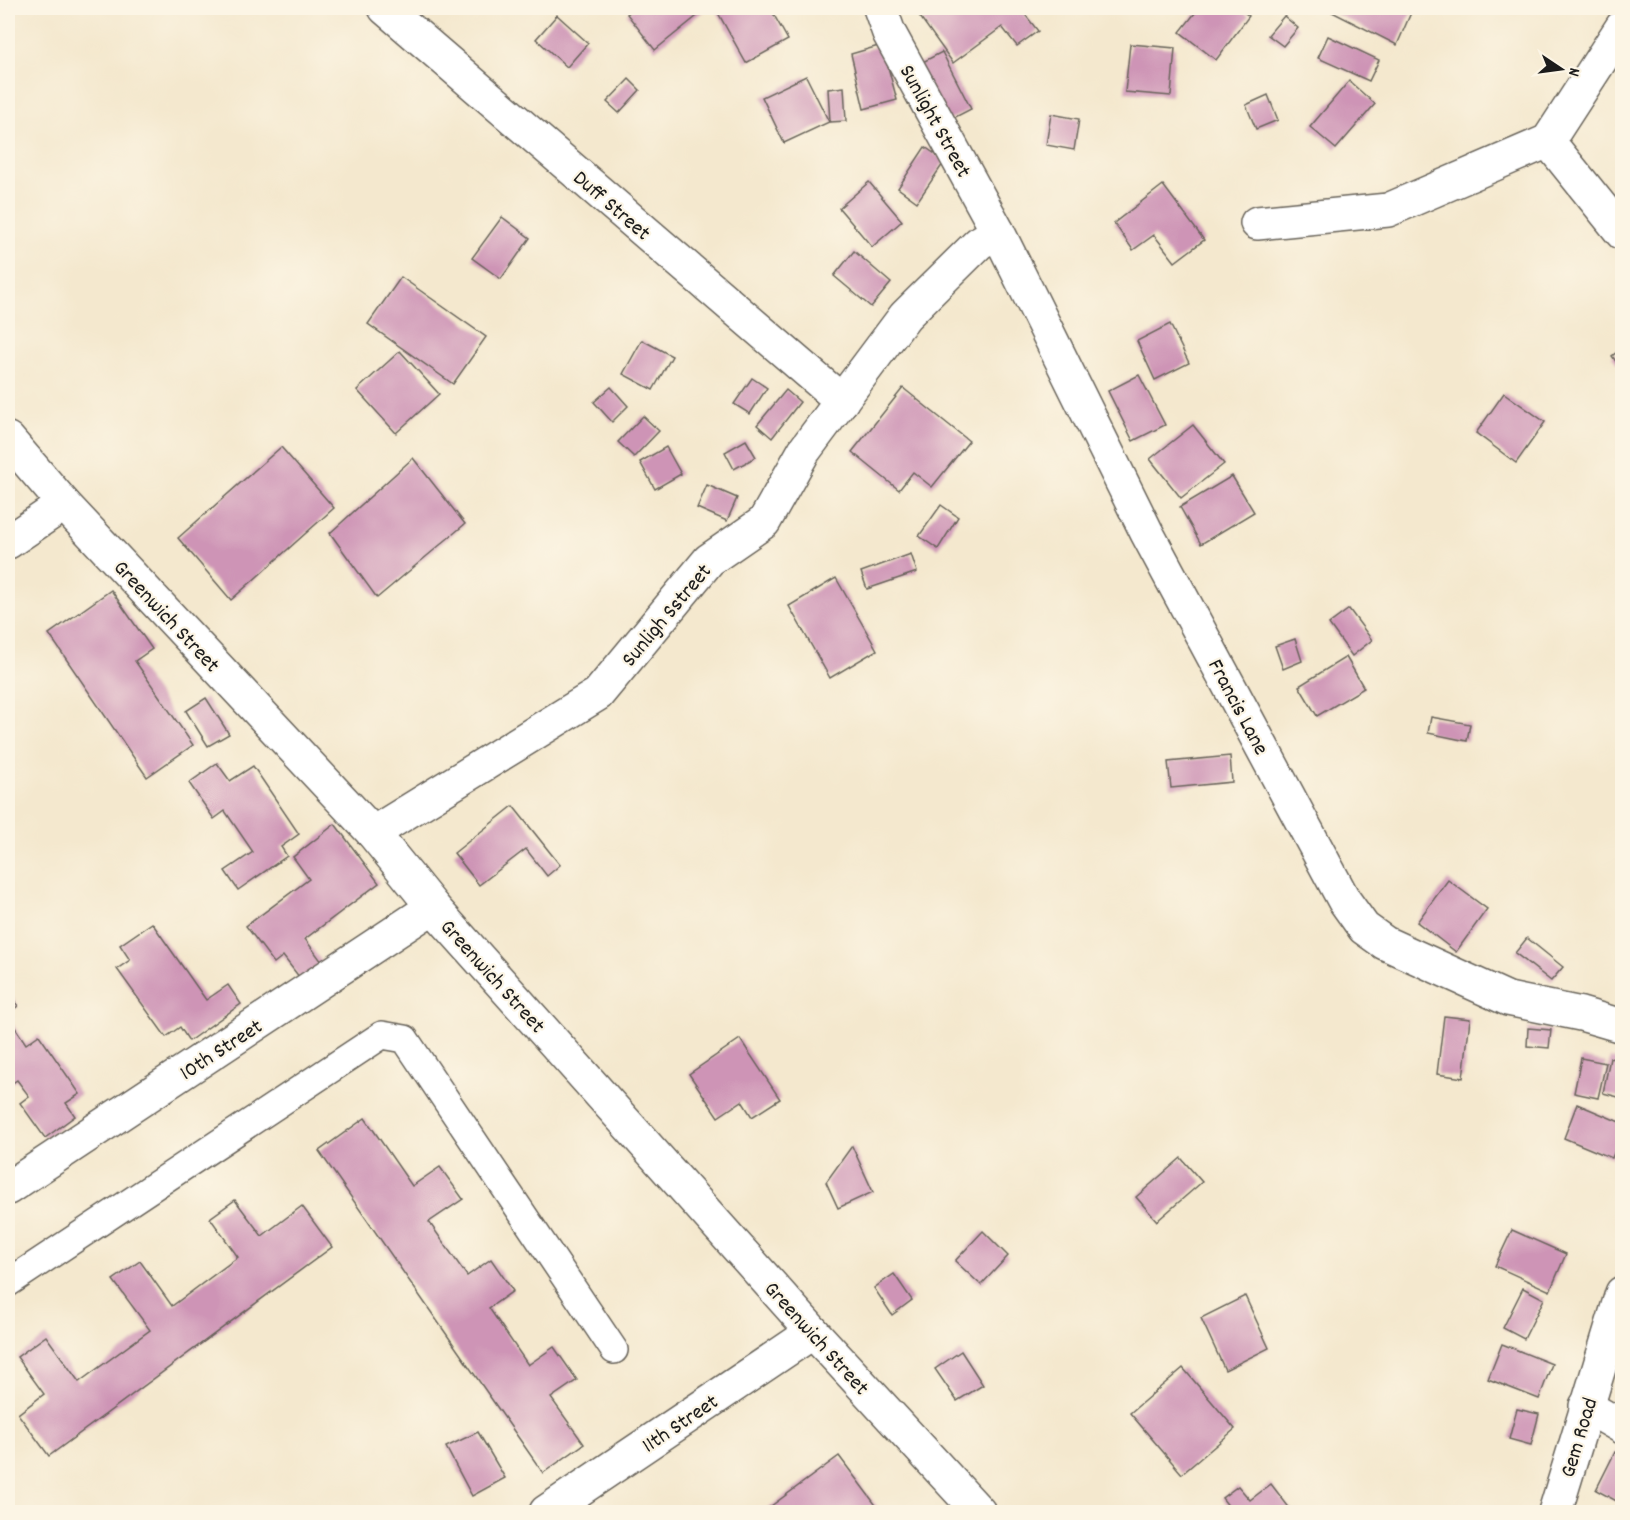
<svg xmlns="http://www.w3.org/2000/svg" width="1630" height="1520" font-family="Dekko,sans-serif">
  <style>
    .building { fill: #ce94b6 }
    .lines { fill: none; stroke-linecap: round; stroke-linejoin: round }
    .lane-casing { stroke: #68635a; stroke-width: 30 }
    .street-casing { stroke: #68635a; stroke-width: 36 }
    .lane { stroke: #fff; stroke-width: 27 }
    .street { stroke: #fff; stroke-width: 33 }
    .labels { text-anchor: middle; stroke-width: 4.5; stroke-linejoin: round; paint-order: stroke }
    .street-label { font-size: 22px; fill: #1c1c1c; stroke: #fcf5e5 }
  </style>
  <rect width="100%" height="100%" fill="#fcf5e5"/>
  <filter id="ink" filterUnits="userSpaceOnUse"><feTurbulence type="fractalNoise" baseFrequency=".0167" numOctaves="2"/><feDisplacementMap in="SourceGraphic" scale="12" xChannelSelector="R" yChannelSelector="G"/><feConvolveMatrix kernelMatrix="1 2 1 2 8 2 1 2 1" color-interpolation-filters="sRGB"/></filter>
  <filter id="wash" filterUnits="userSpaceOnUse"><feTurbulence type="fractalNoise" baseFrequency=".008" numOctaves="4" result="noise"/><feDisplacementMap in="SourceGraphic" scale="24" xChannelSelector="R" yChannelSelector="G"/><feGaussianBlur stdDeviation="1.35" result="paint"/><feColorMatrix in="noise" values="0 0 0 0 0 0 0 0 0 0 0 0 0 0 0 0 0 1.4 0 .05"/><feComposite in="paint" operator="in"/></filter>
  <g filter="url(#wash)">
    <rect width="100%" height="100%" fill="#f4e8ce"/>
    <g id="blocks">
      <g class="building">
        <path d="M635,8H707L655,50L627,14Z"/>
        <path d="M722,8H770L788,40L746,63L717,11Z"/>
        <path d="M926,8H1020L1038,31L1017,46L1002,27L953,63L918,14Z"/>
        <path d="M1199,8H1238L1249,16L1216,60L1180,32Z"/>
        <path d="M1334,8H1413L1397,45L1332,12Z"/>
        <path d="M557,15L588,43L567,67L536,39Z"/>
        <path d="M1284,16L1298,28L1283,46L1268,35Z"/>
        <path d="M1328,36L1379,60L1369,81L1318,58Z"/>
        <path d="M1130,44L1175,48L1171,96L1125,92Z"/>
        <path d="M882,45L897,100L864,109L851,54Z"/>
        <path d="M942,52L971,109L942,124L913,67Z"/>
        <path d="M806,76L829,122L784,143L762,97Z"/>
        <path d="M629,79L640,90L619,113L607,102Z"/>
        <path d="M1349,81L1375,104L1336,149L1310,127Z"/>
        <path d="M844,87L846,121L830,122L828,89Z"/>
        <path d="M1268,95L1278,120L1256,129L1246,105Z"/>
        <path d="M1051,114L1079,119L1074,150L1046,145Z"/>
        <path d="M925,147L945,161L917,202L898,188Z"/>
        <path d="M869,182L902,221L872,247L839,208Z"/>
        <path d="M1163,185L1204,240L1175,262L1154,235L1133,250L1114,223Z"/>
        <path d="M502,217L530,238L501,279L472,258Z"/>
        <path d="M854,251L891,283L871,307L834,276Z"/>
        <path d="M401,277L486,337L453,384L368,324Z"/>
        <path d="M1170,324L1189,363L1155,380L1137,341Z"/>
        <path d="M642,340L672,356L653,390L623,374Z"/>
        <path d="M1622,348V370L1612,356Z"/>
        <path d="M400,351L439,394L396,433L357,390Z"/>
        <path d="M1139,375L1165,425L1133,441L1108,391Z"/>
        <path d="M752,378L767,388L750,414L734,404Z"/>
        <path d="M611,387L628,406L612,422L594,402Z"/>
        <path d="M903,388L969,441L932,487L913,472L899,490L852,452Z"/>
        <path d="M786,390L800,402L772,438L757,425Z"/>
        <path d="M1504,393L1545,422L1516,463L1476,433Z"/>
        <path d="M643,416L659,431L634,457L618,442Z"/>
        <path d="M1193,425L1224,464L1181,498L1150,459Z"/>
        <path d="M746,440L756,457L734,469L725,452Z"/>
        <path d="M281,447L334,508L231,600L178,538Z"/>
        <path d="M666,447L681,474L655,489L640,462Z"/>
        <path d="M413,458L465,524L377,598L330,533Z"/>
        <path d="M1232,476L1254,512L1201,544L1180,507Z"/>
        <path d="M707,485L737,498L727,521L697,508Z"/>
        <path d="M941,505L958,517L938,549L919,536Z"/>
        <path d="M911,554L917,572L867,589L861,572Z"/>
        <path d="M836,578L877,650L830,678L789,606Z"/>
        <path d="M111,590L152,649L135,661L193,745L147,777L49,634Z"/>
        <path d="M1349,609L1372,640L1352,656L1329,624Z"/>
        <path d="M1295,639L1302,661L1283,669L1275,646Z"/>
        <path d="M1346,657L1364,688L1317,716L1299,686Z"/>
        <path d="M206,698L229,734L208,746L186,711Z"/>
        <path d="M1431,717L1470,724L1467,741L1428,733Z"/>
        <path d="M1230,756L1232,782L1171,788L1168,762Z"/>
        <path d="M217,763L230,781L253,766L299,834L281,847L287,856L238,890L225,871L253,852L225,811L214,819L189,783Z"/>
        <path d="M513,806L560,865L547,876L526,849L479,885L454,853Z"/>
        <path d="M335,824L379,883L305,939L325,966L303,982L283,956L274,963L246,926L309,879L293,857Z"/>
        <path d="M1448,880L1487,909L1456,952L1417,922Z"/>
        <path d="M152,923L206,1000L228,985L241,1004L189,1041L180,1027L166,1037L117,969L130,960L120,945Z"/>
        <path d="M1527,938L1563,967L1551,981L1515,953Z"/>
        <path d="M8,991L18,1006L8,1013Z"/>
        <path d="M1444,1016L1470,1019L1463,1078L1437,1074Z"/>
        <path d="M8,1017L26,1044L39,1035L80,1094L66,1103L75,1116L45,1138L20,1103L29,1096L17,1080L8,1086Z"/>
        <path d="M1528,1028L1551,1030L1549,1048L1527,1046Z"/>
        <path d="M740,1039L780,1099L752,1117L742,1101L718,1117L689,1074Z"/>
        <path d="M1581,1058L1606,1063L1598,1098L1574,1093Z"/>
        <path d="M1610,1058L1622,1061V1098L1603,1093Z"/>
        <path d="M1577,1104L1622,1123V1133L1612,1158L1564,1138Z"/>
        <path d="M365,1118L412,1186L440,1167L463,1199L429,1222L467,1276L491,1259L513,1291L489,1308L528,1365L554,1347L577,1380L551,1398L584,1444L543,1473L319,1151Z"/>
        <path d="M852,1146L873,1192L838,1208L826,1182Z"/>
        <path d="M1181,1158L1202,1182L1157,1221L1136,1197Z"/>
        <path d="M235,1200L262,1236L302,1206L332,1247L49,1456L18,1414L44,1394L17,1357L46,1336L79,1382L150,1330L113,1280L140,1261L172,1306L238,1257L210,1218Z"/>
        <path d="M1512,1230L1566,1254L1550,1291L1495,1266Z"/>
        <path d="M983,1231L1008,1256L981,1285L955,1261Z"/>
        <path d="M894,1274L912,1300L892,1315L874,1288Z"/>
        <path d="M1523,1288L1544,1299L1524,1339L1503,1328Z"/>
        <path d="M1245,1296L1269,1348L1225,1370L1201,1318Z"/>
        <path d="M1502,1344L1552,1364L1539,1399L1488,1379Z"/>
        <path d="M961,1351L983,1385L957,1401L935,1369Z"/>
        <path d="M1183,1368L1235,1429L1182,1474L1130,1413Z"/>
        <path d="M1517,1409L1539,1414L1531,1445L1509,1439Z"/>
        <path d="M478,1432L505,1478L472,1496L446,1447Z"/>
        <path d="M1615,1452L1622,1455V1504L1596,1490Z"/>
        <path d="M839,1456L881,1512H763Z"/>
        <path d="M1271,1484L1291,1510L1288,1512H1233L1222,1498L1238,1486L1250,1500Z"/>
      </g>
    </g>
  </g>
  <g filter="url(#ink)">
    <use href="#blocks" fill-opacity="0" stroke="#68635a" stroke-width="1.5"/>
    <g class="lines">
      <g class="lane-casing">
        <path id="lane" d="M8,1283L382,1035L405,1039L614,1350"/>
      </g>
      <g class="street-casing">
        <g id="street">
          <path d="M385,8L842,401"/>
          <path d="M880,8L889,33L998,232L1147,533L1344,900L1364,928L1385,943L1508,999L1581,1014L1622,1026"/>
          <path d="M1548,141L1622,233"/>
          <path d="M1257,223L1388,210L1548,141L1622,27"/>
          <path d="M8,439L64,504L373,833L433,907L813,1332L979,1512"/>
          <path d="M8,542L64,504"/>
          <path d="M373,833L598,694L709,560L764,522L804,451L905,316L979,243L998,232"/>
          <path d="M8,1188L433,907"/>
          <path d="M1586,1406L1622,1427"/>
          <path d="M546,1512L813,1332"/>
          <path d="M1555,1512L1622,1293"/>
        </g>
      </g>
      <use href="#lane" class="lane"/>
      <use href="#street" class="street"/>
    </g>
  </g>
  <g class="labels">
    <g class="street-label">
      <text transform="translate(937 120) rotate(61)" y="8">Sunlight Street</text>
      <text transform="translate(613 204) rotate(41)" y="8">Duff Street</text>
      <text transform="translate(665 614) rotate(-50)" y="8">Sunligh Sstreet</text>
      <text transform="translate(168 615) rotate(47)" y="8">Greenwich Street</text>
      <text transform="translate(1240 706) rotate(62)" y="8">Francis Lane</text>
      <text transform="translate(494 975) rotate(48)" y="8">Greenwich Street</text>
      <text transform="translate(220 1048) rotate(-33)" y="8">10th Street</text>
      <text transform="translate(818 1337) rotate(48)" y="8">Greenwich Street</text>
      <text transform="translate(679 1422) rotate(-34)" y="8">11th Street</text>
      <text transform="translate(1577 1437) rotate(-73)" y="8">Gem Road</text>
    </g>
  </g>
  <rect width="1630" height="1520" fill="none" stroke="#fcf5e5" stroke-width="30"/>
  <g transform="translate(1561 69) rotate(103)" stroke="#fcf5e5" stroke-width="4.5" paint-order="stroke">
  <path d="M0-4.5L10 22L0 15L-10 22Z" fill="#1c1c1c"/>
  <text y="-9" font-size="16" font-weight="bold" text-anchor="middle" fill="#1c1c1c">N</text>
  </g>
</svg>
